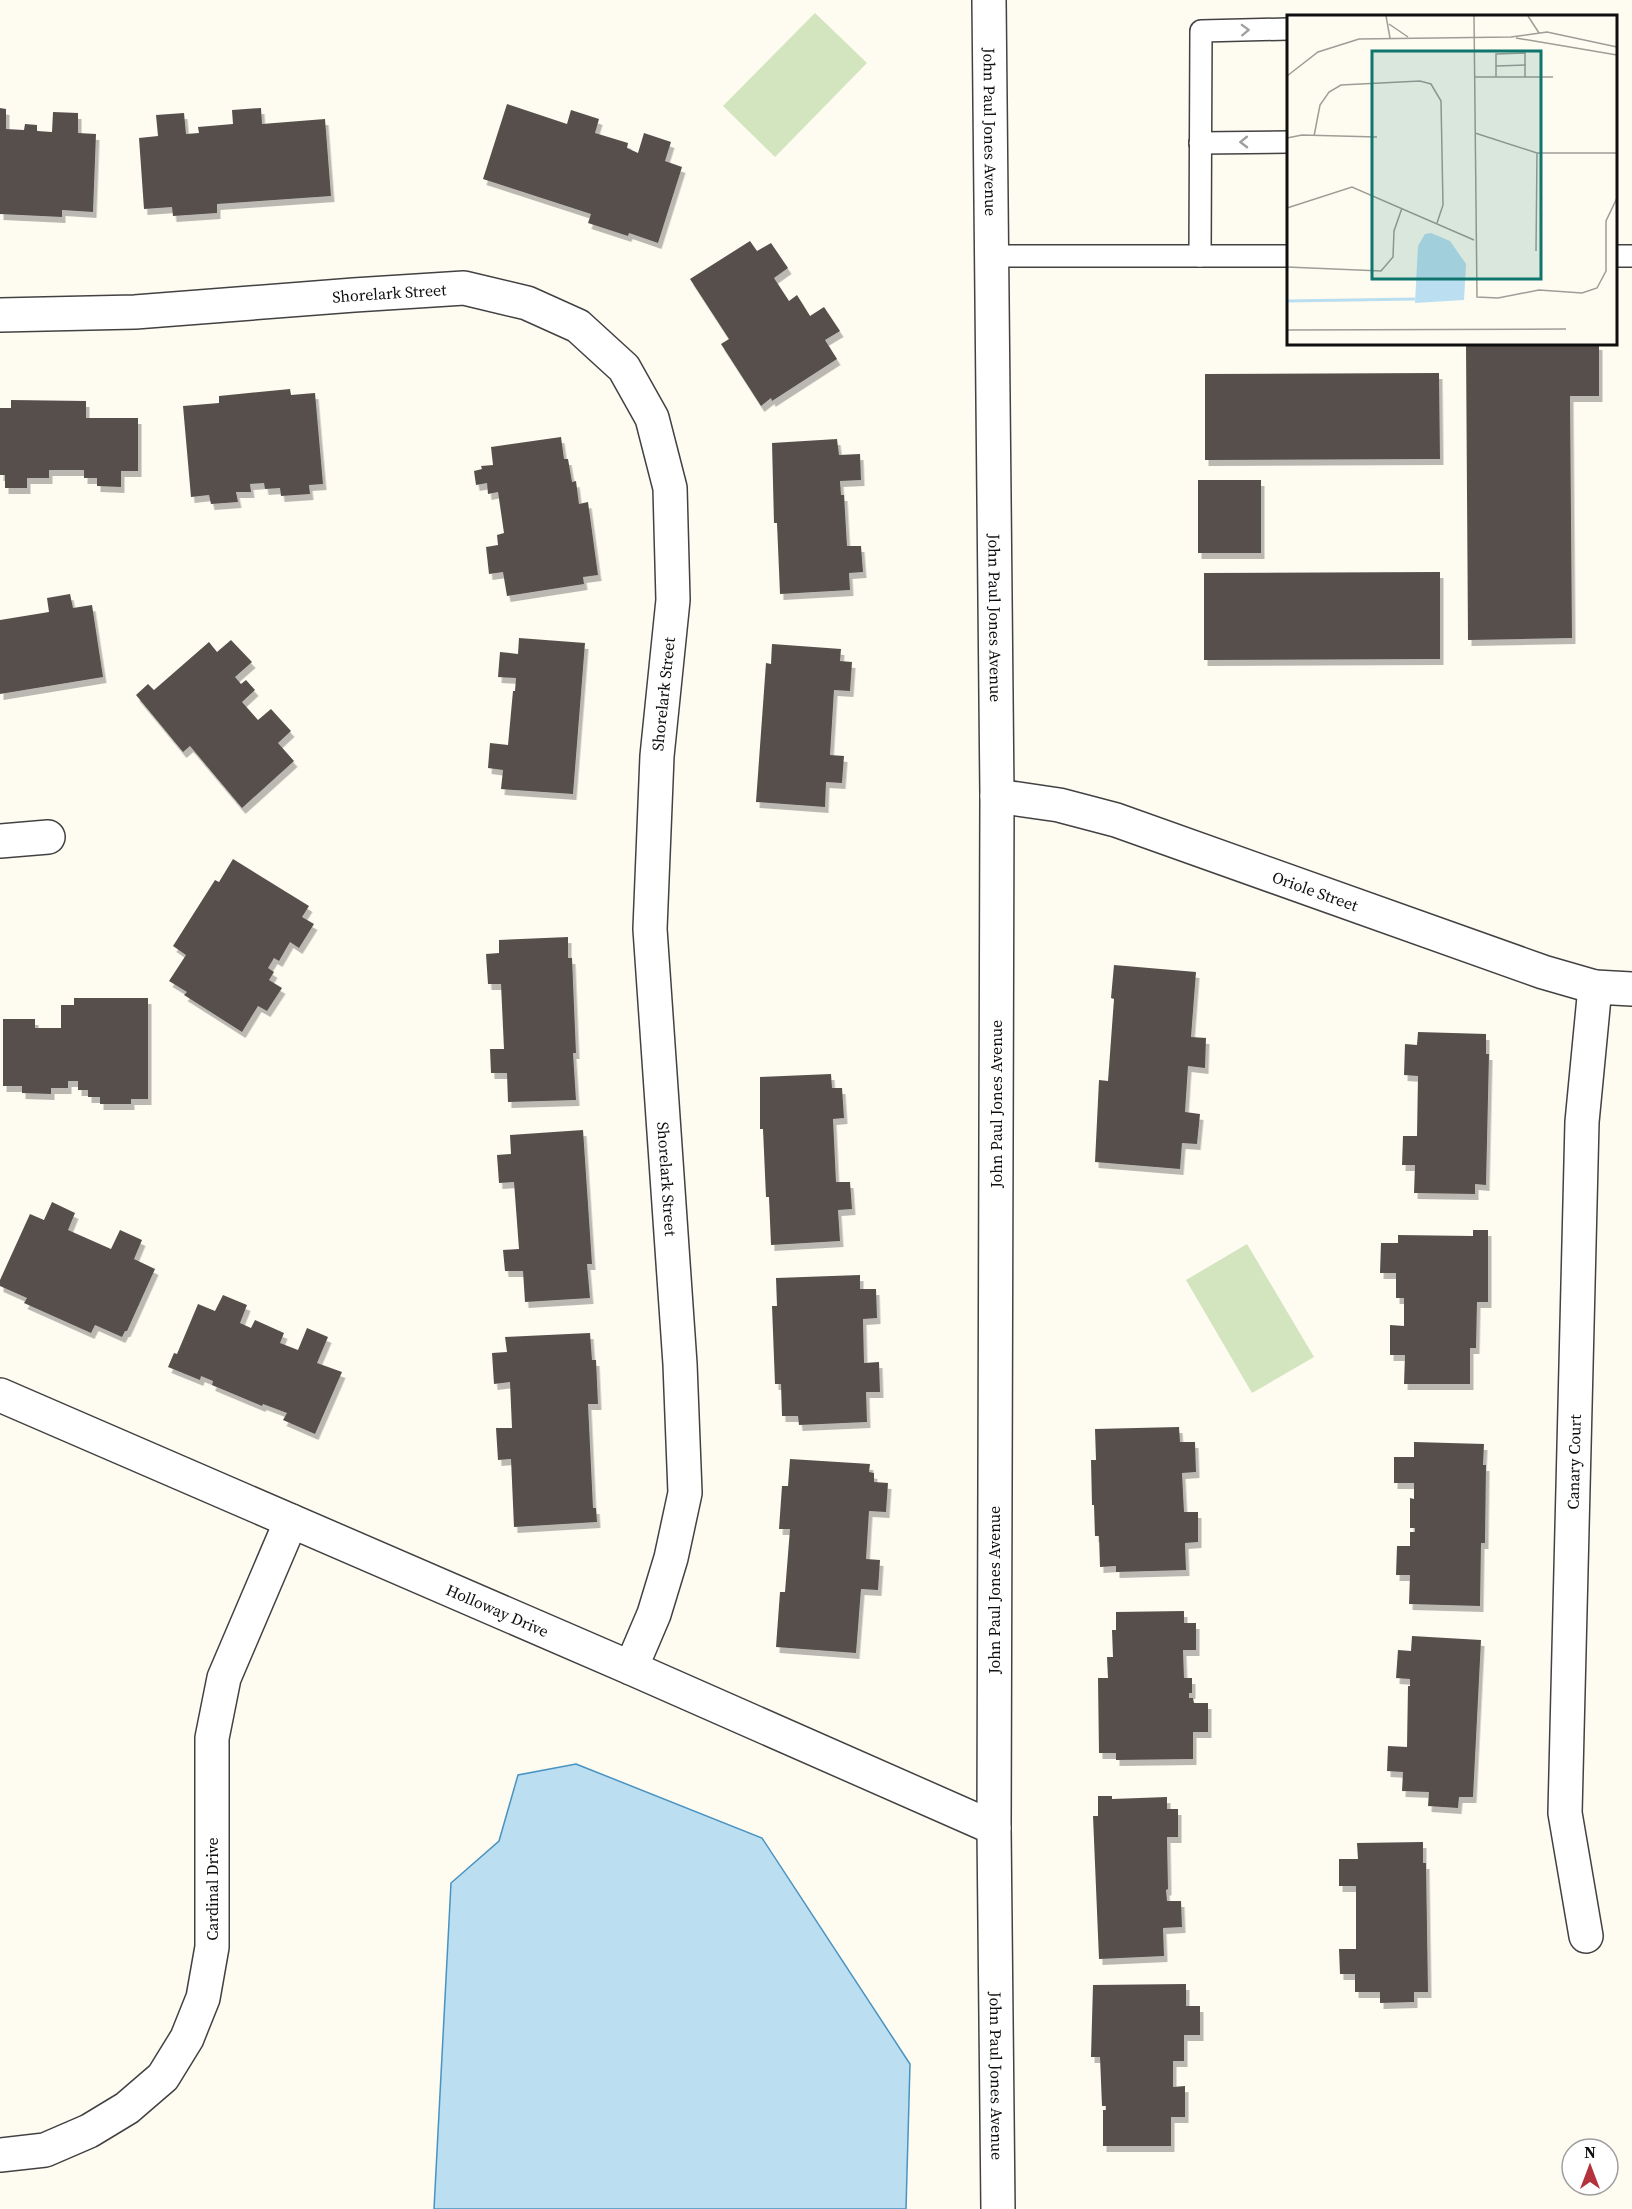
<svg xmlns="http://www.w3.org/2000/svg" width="1632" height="2209" font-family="'Source Serif 4',serif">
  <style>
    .green { fill: #d3e5be }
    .water { fill: #bbdef0; stroke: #4893c1; stroke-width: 1.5 }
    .building { fill: #56504c; filter: url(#shadow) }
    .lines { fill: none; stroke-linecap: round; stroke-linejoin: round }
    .lane-casing { stroke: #424242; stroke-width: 24 }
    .street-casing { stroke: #424242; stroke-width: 36 }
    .lane { stroke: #fff; stroke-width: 21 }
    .street { stroke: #fff; stroke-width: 33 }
    .oneway { stroke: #9f9f9f }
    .labels { text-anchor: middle; stroke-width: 6; stroke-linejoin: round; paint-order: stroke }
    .street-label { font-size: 16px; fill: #0f0f0f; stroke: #fff }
    .inset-river { fill: none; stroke: #bbdef0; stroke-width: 3 }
    .inset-road { fill: none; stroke: #9e9d97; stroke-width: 1.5 }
    .view { fill: #0f766e; fill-opacity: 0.15; stroke: #0f766e; stroke-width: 3 }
    .inset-edge { fill: none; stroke: #0f0f0f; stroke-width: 3 }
  </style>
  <defs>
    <filter id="shadow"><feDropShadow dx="3.5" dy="6" stdDeviation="0" flood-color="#0004"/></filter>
  </defs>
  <rect width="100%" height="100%" fill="#fefbf1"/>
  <g class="green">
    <path d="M815,13L867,63L775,157L723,106Z"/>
    <path d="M1247,1244L1314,1357L1252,1393L1186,1280Z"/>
  </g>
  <path class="water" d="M576,1764L762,1838L910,2064L906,2209H434L451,1883L499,1841L518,1775Z"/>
  <g class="building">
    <path d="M507,104L567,124L571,110L599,119L595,133L628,143L627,148L638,153L644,133L671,142L665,161L682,167L658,243L629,233L628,236L588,223L591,214L483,179Z"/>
    <path d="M0,108L6,109V129L24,130L25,124L37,125V131L52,132L53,112L78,113V133L96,134L93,212L62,210V217L0,214Z"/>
    <path d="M261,108L262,124L325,119L331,196L217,204V213L173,216L172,207L144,209L139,138L158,136L156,115L184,113L186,134L199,133L198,127L233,124L232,110Z"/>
    <path d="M750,241L757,251L771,243L788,268L774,278L789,301L797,295L810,316L824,307L840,331L825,340L837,359L772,401L771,398L761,406L721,344L729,339L690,279Z"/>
    <path d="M1466,344H1599V396H1570L1572,638L1468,640Z"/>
    <path d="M1439,373L1440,459L1205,460V374Z"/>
    <path d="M290,389L291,395L315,393L323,484L309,485L310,494L281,496L280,488L265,489L264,483L250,484L251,492H236L238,502L211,504L209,495L191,497L183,406L219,403V396Z"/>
    <path d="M11,400L86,401V418H138V471H121V487L97,486V478H84V470H49V478H27V488H5V475H0V408H11Z"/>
    <path d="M561,437L564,459H568L572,482L576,481L579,504L588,502L598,575L583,577L584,584L507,596L503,572L489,574L486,547L498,545L497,535L504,533L498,492L488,494L487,483L476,485L474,471L482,469L481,466L493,465L491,447Z"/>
    <path d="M837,439L839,455L860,454L861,480L840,481L841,495H844L847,546H861L863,572L849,573L850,590L780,594L777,523H774L772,443Z"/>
    <rect x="1198" y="480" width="63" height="73"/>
    <path d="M1440,572V659L1204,660V573Z"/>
    <path d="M70,594L73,608L92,605L103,677L0,694V620L49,612L47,598Z"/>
    <path d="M519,638L585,643L573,794L501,789L503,770L488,768L490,743L508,745L513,691H515L516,678L498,677L500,652L518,654Z"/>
    <path d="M231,640L252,662L235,677L241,684L246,680L255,690L242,702L258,720L271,709L291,731L278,743L294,761L242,808L190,746L183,752L136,695L148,684L154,690L209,642L217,652Z"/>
    <path d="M772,644L841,649L840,661L852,662L850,691L834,690L830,755L844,756L842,783L826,782L825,807L756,802L766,663L771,664Z"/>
    <path d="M233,859L309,906L302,917L314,924L299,948L290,942L279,961L274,958L268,968L274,972L269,980L282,988L267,1011L258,1006L242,1032L184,995L187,992L169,981L186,955L173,946L215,880L219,882Z"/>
    <path d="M568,937V958H572L576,1053H573L576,1100L508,1102L507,1073H491L490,1049H504L501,984H488L486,954L499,953V940Z"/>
    <path d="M1114,965L1196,972L1191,1037L1206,1038L1205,1068L1188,1066L1185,1112L1200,1114L1197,1144L1182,1143L1180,1169L1095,1162L1099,1080L1108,1081L1114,999L1111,998Z"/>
    <path d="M74,998H148V1099H131V1104H100V1097H88V1090H78V1081H68V1088H51V1094L22,1093V1086H3V1019H35V1028H61V1005H74Z"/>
    <path d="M1418,1032L1486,1034V1054H1489L1486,1185L1475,1184V1194L1414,1193L1415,1165H1402L1403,1136H1417L1418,1076L1404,1075L1405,1044L1417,1045Z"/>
    <path d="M831,1074L832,1088H842L844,1118L833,1119L836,1182H850L852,1209L838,1210L840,1241L771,1245L769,1197H766L763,1129H760V1077Z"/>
    <path d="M583,1130L592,1264H587L590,1298L525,1302L523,1271H505L503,1250L519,1249L514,1182L499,1183L497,1155L511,1154L510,1135Z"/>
    <path d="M52,1202L75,1213L68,1230L111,1249L120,1230L142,1240L134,1259L155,1269L127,1331H125L122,1337L95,1325L91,1333L24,1303L27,1298L0,1286V1280L30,1214L44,1220Z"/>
    <path d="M1473,1230H1488V1302H1477L1476,1348H1470V1384H1404L1405,1355H1390V1325L1404,1326V1298H1396V1273H1380L1381,1243H1398V1235L1473,1236Z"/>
    <path d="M860,1275V1289H876L877,1318L863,1319L864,1363L879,1362L880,1392H866L867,1422L799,1425L798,1416H782L781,1384H775L772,1306H777L776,1278Z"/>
    <path d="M223,1295L247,1305L240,1323L251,1328L255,1320L284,1333L280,1343L298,1350L307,1328L328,1337L317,1363L342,1372L315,1434L283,1420L287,1413L263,1404L262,1406L212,1385L213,1381L201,1376L200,1380L168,1367L174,1353L177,1354L198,1304L215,1311Z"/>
    <path d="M590,1333L592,1360H596L598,1404H588L593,1508H596L597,1522L514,1527L511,1459L498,1460L496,1428H512L510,1382L494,1384L492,1353L507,1352L505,1337Z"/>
    <path d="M1179,1427L1180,1442H1195L1196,1472L1182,1473L1184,1512H1198V1542L1185,1543L1186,1570L1116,1572V1566L1100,1567L1099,1536H1095L1094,1505H1092L1091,1460H1096L1095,1429Z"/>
    <path d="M1414,1442L1484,1444L1483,1465H1486L1485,1543H1481L1480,1606L1409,1604L1410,1575H1396L1397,1546H1410V1532H1415V1528H1410V1498L1414,1499V1483H1394V1457H1414Z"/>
    <path d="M790,1459L870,1464L869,1472L874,1473V1482L888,1483L886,1512L869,1511L866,1559L880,1560L878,1590L861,1589L856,1653L776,1647L780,1592H785L790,1529H779L782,1486H788Z"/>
    <path d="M1184,1611V1623H1196V1650H1183L1184,1678H1192V1693H1189V1698H1193L1194,1703H1208V1732H1193V1759L1116,1760V1753H1099L1098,1678H1108L1107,1657H1113L1112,1630H1116V1612Z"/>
    <path d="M1412,1636L1481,1640L1473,1797H1459L1458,1808L1428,1806L1429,1792L1402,1791L1403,1772L1387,1771L1388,1746L1407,1747L1408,1686H1410V1679L1396,1678L1398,1650L1411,1651Z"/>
    <path d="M1098,1796H1112V1799L1167,1797V1809H1178V1837H1167L1168,1889L1166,1890L1167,1901H1181L1182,1927L1163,1928L1164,1956L1099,1959L1093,1816H1098Z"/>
    <path d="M1423,1842V1863H1426L1428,1992H1414V2002L1380,2003V1992H1355V1974H1340L1339,1949H1356V1886H1339V1859H1358L1357,1843Z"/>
    <path d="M1186,1984V2006H1200V2035H1184V2061H1173V2087L1185,2086V2117H1171V2146H1103V2110H1106V2106H1102L1100,2057H1091L1093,1985Z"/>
  </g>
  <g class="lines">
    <g class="lane-casing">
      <g id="lane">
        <path d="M1200,143L1288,142"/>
        <path d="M991,256H1288"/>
        <path d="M1200,256L1201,31L1288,29"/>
        <path d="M1616,256H1632"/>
      </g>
    </g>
    <g class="street-casing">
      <g id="street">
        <path id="s1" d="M989,0L997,796L994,1828L998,2209"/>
        <path id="s2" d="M0,315L135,312L354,295L464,288L527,303L578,326L624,368L652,418L670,488L673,600L657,756L650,929L680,1364L685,1493L671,1558L654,1614L631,1668"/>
        <path id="s3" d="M997,796L1059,805L1116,820L1543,972L1595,987L1632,989"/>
        <path d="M0,841L48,837"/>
        <path id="s4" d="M0,1395L631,1668L994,1828"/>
        <path id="s5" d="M1586,1936L1565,1813L1582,1122L1595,987"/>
        <path d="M0,2155L45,2150L89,2131L127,2108L163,2077L187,2038L203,1998L212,1947V1738L224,1678L291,1521"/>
      </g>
    </g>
    <use href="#lane" class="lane"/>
    <use href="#street" class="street"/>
  </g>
  <defs><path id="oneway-chevron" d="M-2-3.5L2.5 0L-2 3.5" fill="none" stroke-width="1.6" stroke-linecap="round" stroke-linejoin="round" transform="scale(1.5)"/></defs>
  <g class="oneway">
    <use href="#oneway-chevron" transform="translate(1245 30) rotate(-2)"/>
    <use href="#oneway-chevron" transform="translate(1244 142) rotate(179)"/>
  </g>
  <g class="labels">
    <g class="street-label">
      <text dy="6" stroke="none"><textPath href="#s1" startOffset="132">John Paul Jones Avenue</textPath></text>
      <text dy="6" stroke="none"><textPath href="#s2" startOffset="390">Shorelark Street</textPath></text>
      <text dy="6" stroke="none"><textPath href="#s1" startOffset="618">John Paul Jones Avenue</textPath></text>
      <text transform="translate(663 694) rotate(-84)" y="6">Shorelark Street</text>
      <text dy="6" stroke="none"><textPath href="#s3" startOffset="333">Oriole Street</textPath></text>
      <text transform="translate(996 1104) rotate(-90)" y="6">John Paul Jones Avenue</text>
      <text dy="6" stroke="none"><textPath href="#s2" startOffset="1470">Shorelark Street</textPath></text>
      <text dy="6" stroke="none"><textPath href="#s5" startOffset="476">Canary Court</textPath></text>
      <text transform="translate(994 1590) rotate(-90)" y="6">John Paul Jones Avenue</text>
      <text dy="6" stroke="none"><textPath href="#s4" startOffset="542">Holloway Drive</textPath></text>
      <text transform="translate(212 1889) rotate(-90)" y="6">Cardinal Drive</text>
      <text dy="6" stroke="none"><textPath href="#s1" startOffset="2076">John Paul Jones Avenue</textPath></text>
    </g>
  </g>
  <g transform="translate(1287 15)">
    <rect width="330" height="330" fill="#fefbf1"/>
    <path d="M144,218L163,226L179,249L177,285L128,288L131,231L138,219Z" fill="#bbdef0"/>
    <path class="inset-river" d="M0,286L128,284"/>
    <path class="inset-road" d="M99,1L103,23M187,1L190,282L211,283L252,275L295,278L310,273L319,256V206L330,183M241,1L252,18M102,9L121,22M229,23L330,40M209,51L239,50M0,61L31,37L72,24L224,22L260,17L330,32M187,62H266M209,62V39L238,38V62M188,118L250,138H330M27,121L33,90L42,77L54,70L133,66L144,69L154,86L156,190L150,208M0,123L15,120L90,122M0,193L65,172L187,225M249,236L250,138M0,252L94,256L106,242L107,216L115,193M0,315L279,314"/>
    <path class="view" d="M85,36H254V264H85Z"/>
    <rect width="330" height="330" class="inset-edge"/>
  </g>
  <g transform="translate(1590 2167)"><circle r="28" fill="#ffffff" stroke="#9f9f9f" stroke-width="1.5"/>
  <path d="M0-4.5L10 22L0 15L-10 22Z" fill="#b2333c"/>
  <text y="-9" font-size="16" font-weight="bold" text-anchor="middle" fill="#0f0f0f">N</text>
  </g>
</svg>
